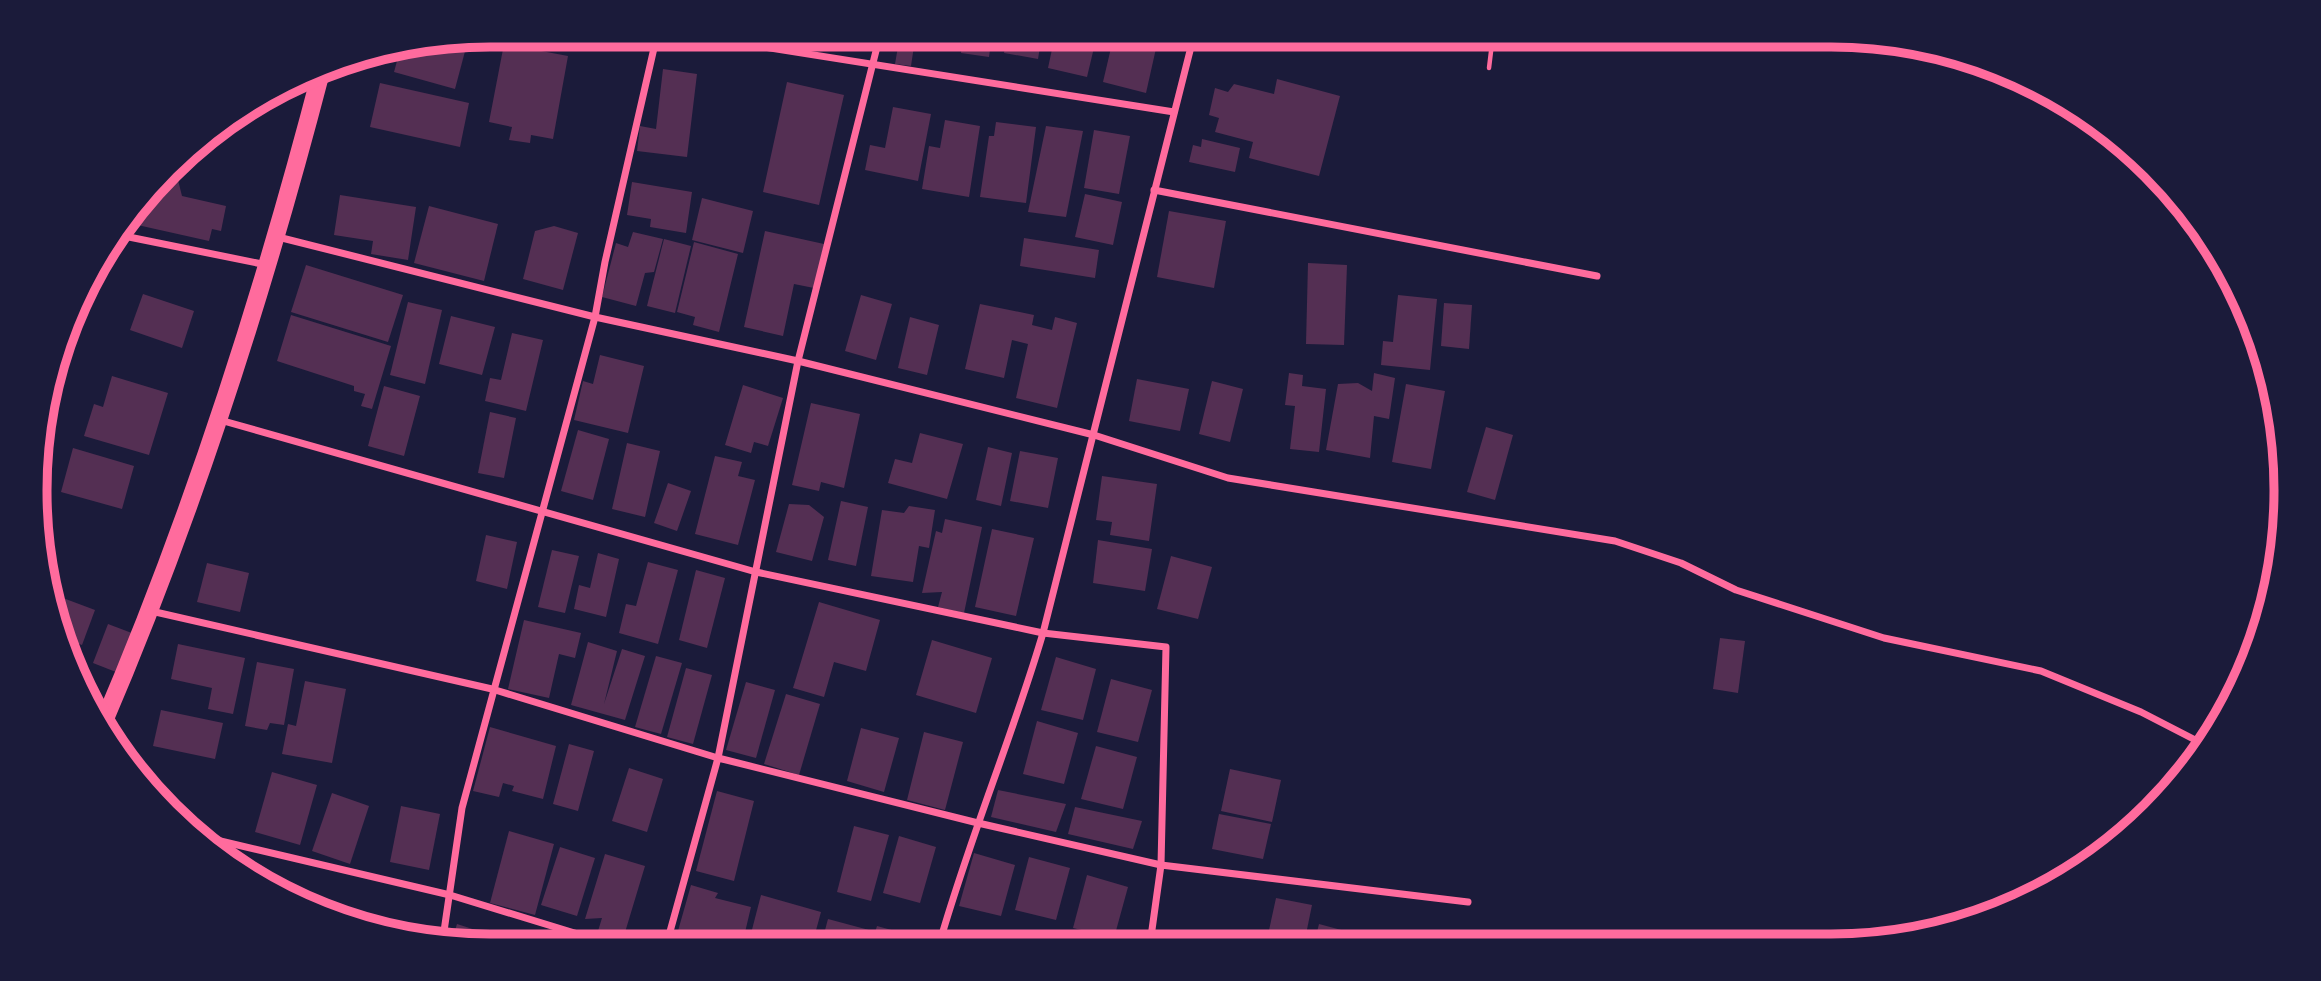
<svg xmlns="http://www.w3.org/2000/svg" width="2321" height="981" font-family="'Golos Text',sans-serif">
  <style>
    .building { fill: #542f53 }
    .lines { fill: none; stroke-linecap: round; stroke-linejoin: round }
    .path { stroke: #ff6b9d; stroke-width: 4.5 }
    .minor { stroke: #ff6b9d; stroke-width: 7 }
    .primary { stroke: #ff6b9d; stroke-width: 18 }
    .rim { fill: none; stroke: #ff6b9d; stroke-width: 9 }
  </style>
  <rect width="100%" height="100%" fill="#1b1b3a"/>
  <g class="building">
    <path d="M900,35H935L932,50L914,46L911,66L895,64Z"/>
    <path d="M963,35H992L989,57L961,53Z"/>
    <path d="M1007,35H1042L1038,59L1004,53Z"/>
    <path d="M1055,35H1097L1087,77L1048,68Z"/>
    <path d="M1114,35H1159L1146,93L1103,82Z"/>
    <path d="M468,40L455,89L394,72L400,50Z"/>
    <path d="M504,44L568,56L553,139L531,135L530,143L509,140L512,127L489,122Z"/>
    <path d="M663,69L697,74L687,157L637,151L640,126L656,129Z"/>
    <path d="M1277,79L1340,96L1319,176L1249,158L1253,142L1215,132L1219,118L1209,115L1215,88L1228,92L1234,84L1274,94Z"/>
    <path d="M787,82L844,95L819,205L763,192Z"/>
    <path d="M380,83L469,103L460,147L370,127Z"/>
    <path d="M893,107L931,114L918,181L865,170L870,145L885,148Z"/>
    <path d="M945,120L980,126L969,197L922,189L929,146L940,148Z"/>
    <path d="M996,122L1036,127L1026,203L980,197L989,136H994Z"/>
    <path d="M1046,126L1083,131L1066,217L1028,212Z"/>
    <path d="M1094,130L1130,136L1119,194L1084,188Z"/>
    <path d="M1202,139L1240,148L1235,172L1189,162L1193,145L1201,147Z"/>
    <path d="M171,172H176L182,196L226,206L221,231L212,229L209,241L133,224L135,215Z"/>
    <path d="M632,182L692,192L686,233L650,227L651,219L627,215Z"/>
    <path d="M1085,194L1122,202L1113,245L1075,237Z"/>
    <path d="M340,195L416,207L408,260L371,254L373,241L334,235Z"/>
    <path d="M702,198L753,211L743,253L692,240Z"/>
    <path d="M429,206L498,224L484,281L414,263Z"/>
    <path d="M1169,211L1226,221L1214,288L1157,277Z"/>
    <path d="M554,226L578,233L563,290L523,279L535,231Z"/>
    <path d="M765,231L824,244L814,288L794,284L783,336L744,327Z"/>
    <path d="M633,232L663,239L654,272L645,273L636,306L602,297L616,243L628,247Z"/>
    <path d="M1024,238L1099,250L1095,278L1020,266Z"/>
    <path d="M664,239L691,246L675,313L647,306Z"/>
    <path d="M694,242L738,254L719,332L693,325L695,317L677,312Z"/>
    <path d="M1308,263L1347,265L1344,345L1306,344Z"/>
    <path d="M306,265L403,295L388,342L291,312Z"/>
    <path d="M143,294L194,311L182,348L130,330Z"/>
    <path d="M861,295L892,304L876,360L845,351Z"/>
    <path d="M1398,295L1437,299L1430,370L1381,365L1383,341L1393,342Z"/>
    <path d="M408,302L442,310L425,384L390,375Z"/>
    <path d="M1444,303L1472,305L1469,349L1441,346Z"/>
    <path d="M980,304L1034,315L1032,325L1052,330L1055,317L1077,323L1057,408L1016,398L1028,344L1012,340L1004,378L965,369Z"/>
    <path d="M291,315L391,346L372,409L361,406L365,394L354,391V386L277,361Z"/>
    <path d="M451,316L495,327L482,375L439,364Z"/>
    <path d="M910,317L939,325L927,375L898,368Z"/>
    <path d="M512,333L543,340L526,411L485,401L490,378L501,380Z"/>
    <path d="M600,355L644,366L628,433L574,420L583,381L593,384Z"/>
    <path d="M1289,373L1303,375L1302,386L1326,389L1319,452L1290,449L1295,406L1285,405Z"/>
    <path d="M1374,373L1395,378L1389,419L1374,416L1370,458L1326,450L1338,384L1358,383L1372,391Z"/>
    <path d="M112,376L168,393L149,455L84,436L94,404L103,407Z"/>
    <path d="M1137,379L1189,389L1180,431L1129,421Z"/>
    <path d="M1212,381L1243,389L1230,442L1199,434Z"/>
    <path d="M1406,384L1445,391L1431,469L1392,462Z"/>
    <path d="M743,385L783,398L768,446L754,442L751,453L725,445Z"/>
    <path d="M384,386L420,396L404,456L368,446Z"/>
    <path d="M811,403L860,414L844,488L821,482L819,491L792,485Z"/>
    <path d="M490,412L516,418L504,478L478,473Z"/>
    <path d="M1486,427L1513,435L1495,500L1467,492Z"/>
    <path d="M578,430L609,439L593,500L561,491Z"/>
    <path d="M920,433L963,444L947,499L888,483L895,459L912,463Z"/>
    <path d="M627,443L660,451L645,517L612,509Z"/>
    <path d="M988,447L1012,453L1001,506L976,500Z"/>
    <path d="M73,448L134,466L122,509L61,492Z"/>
    <path d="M1020,451L1058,458L1048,508L1010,501Z"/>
    <path d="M715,456L742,462L738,476L755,480L738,545L695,534Z"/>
    <path d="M1102,476L1157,484L1149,541L1110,535L1112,522L1096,520Z"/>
    <path d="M668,483L691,491L677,531L654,523Z"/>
    <path d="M841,501L868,507L856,566L828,560Z"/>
    <path d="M789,504L809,505L824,517L812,561L776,552Z"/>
    <path d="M909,506L935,510L929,548L919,546L913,582L871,576L882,510L904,513Z"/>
    <path d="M945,519L982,527L964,613L938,607L942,592L922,593L936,531L942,533Z"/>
    <path d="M992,529L1034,538L1016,616L975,607Z"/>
    <path d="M486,535L517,542L507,589L476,581Z"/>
    <path d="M1098,540L1152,549L1145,591L1093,583Z"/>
    <path d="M552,550L579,556L565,613L538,607Z"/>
    <path d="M598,553L619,559L606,617L574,609L579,585L590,588Z"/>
    <path d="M1171,556L1212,567L1198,619L1157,609Z"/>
    <path d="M648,562L678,570L658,644L619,633L626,604L636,606Z"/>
    <path d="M207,563L249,573L240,612L197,602Z"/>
    <path d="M696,570L725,578L707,648L679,640Z"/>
    <path d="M55,595L95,610L82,645L66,639L52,602Z"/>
    <path d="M819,602L880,620L866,671L834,662L824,697L793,688Z"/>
    <path d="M524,620L581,633L575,658L559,654L549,698L508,689Z"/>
    <path d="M108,624L137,635L121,674L93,663Z"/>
    <path d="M1720,638L1745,641L1738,693L1713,689Z"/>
    <path d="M932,640L992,658L976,713L916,695Z"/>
    <path d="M588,642L617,651L604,704L622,649L645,656L625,720L571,705Z"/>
    <path d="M178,644L245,658L233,714L208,709L212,688L171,679Z"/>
    <path d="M656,656L682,663L661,734L635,727Z"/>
    <path d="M1056,657L1096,669L1083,720L1041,710Z"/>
    <path d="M257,662L294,669L284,725L270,723L267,730L245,726Z"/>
    <path d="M686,668L712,675L693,744L667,737Z"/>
    <path d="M1111,679L1152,690L1138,742L1097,732Z"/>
    <path d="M305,681L346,689L332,763L282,754L288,724L296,726Z"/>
    <path d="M746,682L775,690L756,758L726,750Z"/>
    <path d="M786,694L820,704L799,775L764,764Z"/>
    <path d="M161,710L223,723L215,759L153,746Z"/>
    <path d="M1037,721L1078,733L1064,784L1023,774Z"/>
    <path d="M490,727L556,746L543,799L512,791L514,786L503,783L499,797L473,791Z"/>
    <path d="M861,728L899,738L884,792L847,781Z"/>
    <path d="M924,732L963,742L945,810L907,800Z"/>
    <path d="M569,744L594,751L578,811L553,804Z"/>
    <path d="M1096,746L1137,757L1123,809L1081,799Z"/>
    <path d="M629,768L663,779L647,832L612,821Z"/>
    <path d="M1230,769L1281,780L1272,822L1221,811Z"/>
    <path d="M272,772L317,785L300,845L255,832Z"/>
    <path d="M998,790L1066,804L1056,832L991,817Z"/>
    <path d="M717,791L754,801L734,881L696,871Z"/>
    <path d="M332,793L369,806L350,864L312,851Z"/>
    <path d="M401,806L440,814L429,870L390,862Z"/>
    <path d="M1075,807L1142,821L1133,849L1068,834Z"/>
    <path d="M1219,814L1271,824L1263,859L1212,849Z"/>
    <path d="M854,826L889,835L871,901L837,892Z"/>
    <path d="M509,831L554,844L535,915L490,903Z"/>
    <path d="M899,836L936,847L920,903L883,893Z"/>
    <path d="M560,847L595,858L577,916L541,905Z"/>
    <path d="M974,853L1015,865L1001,916L959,906Z"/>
    <path d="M605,854L645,866L623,939L598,931L602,918L585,919Z"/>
    <path d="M1029,857L1070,868L1056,920L1015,910Z"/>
    <path d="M1087,875L1128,887L1114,938L1073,928Z"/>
    <path d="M691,885L718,893L715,898L751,907L742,945H674Z"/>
    <path d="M761,895L821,912L812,945H748Z"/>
    <path d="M1276,898L1312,905L1304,944H1266Z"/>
    <path d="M328,913L357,915V924L344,922Z"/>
    <path d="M370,919L400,921V931L370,926Z"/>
    <path d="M828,919L869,930L865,945H821Z"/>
    <path d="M457,924L485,933L481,944L452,940Z"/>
    <path d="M1319,924L1360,935L1357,944H1314Z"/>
    <path d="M877,926L917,937L915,945H871Z"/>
    <path d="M492,935L523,945V946H488Z"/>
    <path d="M944,936L973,944V945H942Z"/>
  </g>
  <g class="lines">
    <path class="path" d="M1489,68L1493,35"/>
    <g class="minor">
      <path d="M688,35L1174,112"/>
      <path d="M1154,190L1597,276"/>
      <path d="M119,235L267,265"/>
      <path d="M278,237L595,317L798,361L1094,435L1228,478L1615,541L1681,563L1736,590L1884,638L2041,671L2141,712L2207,746"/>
      <path d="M220,420L756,572L1043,633L1166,647L1161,865L1150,944"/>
      <path d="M151,611L492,689L718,758L978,823L1161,865L1468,902"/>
      <path d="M191,834L450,895L617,946"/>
      <path d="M443,938L462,808L595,317L605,262L657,35"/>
      <path d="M939,945C969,839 1012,738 1043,633L1194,35"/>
      <path d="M666,946L718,758L798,361L880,35"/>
    </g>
    <path class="primary" d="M102,726C193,514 263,295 321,72"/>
  </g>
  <path d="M0 0H2321V981H0ZM490 47H1831A443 443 0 0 1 2274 490V491A443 443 0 0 1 1831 934H490A443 443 0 0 1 47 491V490A443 443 0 0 1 490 47Z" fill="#1b1b3a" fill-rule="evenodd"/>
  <path class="rim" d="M490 47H1831A443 443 0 0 1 2274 490V491A443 443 0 0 1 1831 934H490A443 443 0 0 1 47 491V490A443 443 0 0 1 490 47Z"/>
</svg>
